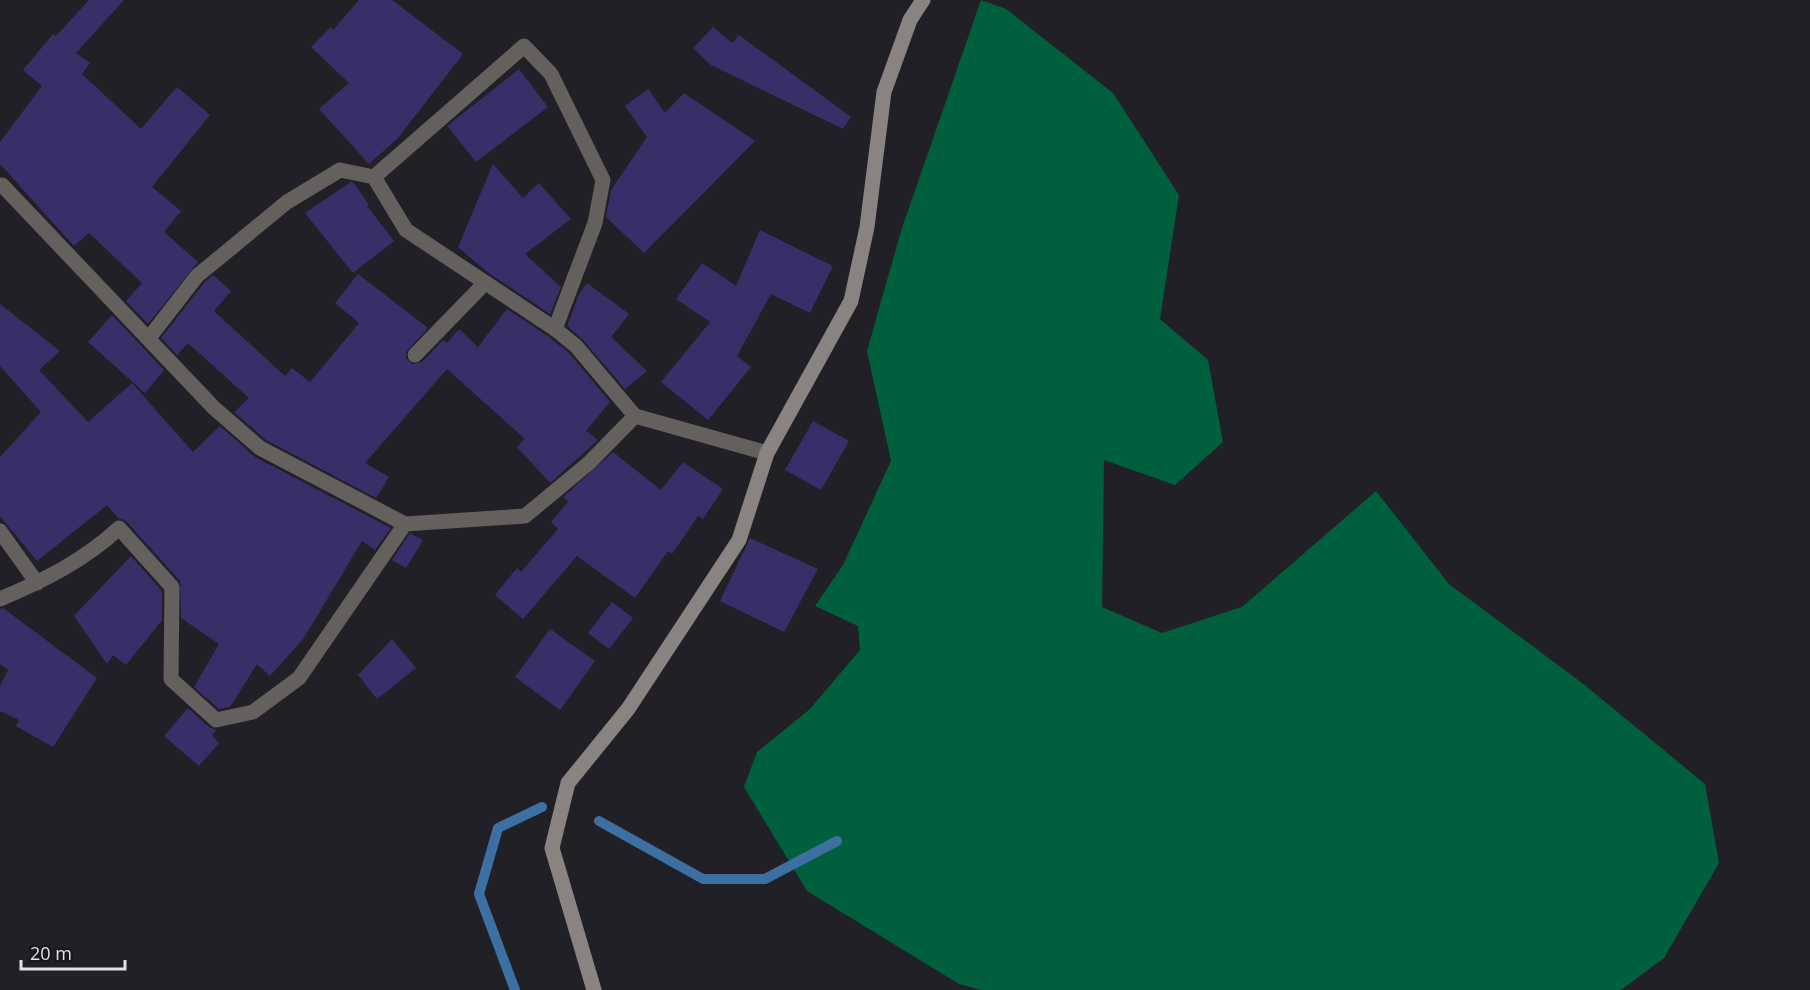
<svg xmlns="http://www.w3.org/2000/svg" width="1810" height="990" font-family="'Open Sans',sans-serif">
  <style>
    .forest { fill: #005f3d }
    .lines { fill: none; stroke-linecap: round; stroke-linejoin: round }
    .stream { stroke: #3d70a2; stroke-width: 10 }
    .building { fill: #382f69 }
    .street { stroke: #63605e; stroke-width: 15 }
    .secondary { stroke: #898481; stroke-width: 15 }
  </style>
  <rect width="100%" height="100%" fill="#202026"/>
  <path class="forest" d="M981,0L1006,9L1113,93L1179,195L1160,319L1208,360L1223,442L1175,485L1104,460L1102,607L1162,633L1242,607L1376,491L1449,584L1586,686L1705,784L1719,863L1664,958L1621,990H981L959,984L807,891L744,787L757,752L810,709L860,650L858,626L815,606L843,565L891,461L867,351L901,231Z"/>
  <g class="lines">
    <g class="stream">
      <path d="M599,821L703,879H765L837,841"/>
      <path d="M515,990L479,894L498,828L542,807"/>
    </g>
  </g>
  <g class="building">
    <path d="M89,0H124L76,53L90,63L82,74L141,129L177,87L210,115L152,187L181,211L164,232L198,262L148,324L126,301L142,283L89,233L74,246L0,164V142L42,86L23,70L53,34L56,36Z"/>
    <path d="M359,0H392L463,54L398,138L369,164L319,109L349,83L311,47L331,27L333,30Z"/>
    <path d="M713,27L732,43L739,35L851,117L843,129L711,65L693,48Z"/>
    <path d="M519,69L548,107L476,162L447,126Z"/>
    <path d="M648,89L665,113L684,93L755,141L644,253L606,217L611,190L647,137L625,106Z"/>
    <path d="M493,164L523,198L539,183L571,219L525,254L561,287L550,314L486,271L458,247Z"/>
    <path d="M351,182L354,183L369,205L367,206L394,241L353,273L305,213Z"/>
    <path d="M760,230L833,266L810,313L771,294L737,356L751,367L708,420L661,382L710,322L676,299L702,263L736,286Z"/>
    <path d="M358,274L428,328L406,352V358L412,364L422,362L443,340L447,343L459,329L478,347L507,309L549,337L569,353L610,402L586,431L598,440L550,483L517,447L525,439L447,369L365,463L389,477L376,498L266,440L234,412L249,398L188,343L177,355L161,338L204,283L213,275L231,291L214,311L285,376L292,368L310,382L359,323L335,303Z"/>
    <path d="M587,283L629,314L611,337L647,371L625,389L583,340L567,326L579,294Z"/>
    <path d="M0,304L60,351L39,370L88,422L132,383L193,452L220,426L255,457L391,528L375,550L362,541L304,638L270,676L257,664L230,707L219,709L194,687L219,644L181,618L180,581L126,521L118,518L107,505L37,561L0,516V457L41,412L0,366Z"/>
    <path d="M112,315L164,370L145,393L88,342Z"/>
    <path d="M813,421L849,441L821,490L785,470Z"/>
    <path d="M613,452L661,490L683,462L723,489L703,519L698,516L672,554L668,551L635,598L577,556L523,619L495,595L517,568L521,572L558,529L551,522L568,502L563,497Z"/>
    <path d="M410,533L423,540L406,568L392,560Z"/>
    <path d="M750,538L818,569L784,632L720,601Z"/>
    <path d="M131,556L162,591V620L126,665L113,655L107,664L74,616Z"/>
    <path d="M612,602L633,618L609,649L588,633Z"/>
    <path d="M3,608L97,678L53,747L16,726L19,720L0,711V686L8,670L0,664V609Z"/>
    <path d="M550,629L595,661L560,710L515,677Z"/>
    <path d="M392,639L416,668L377,699L358,675Z"/>
    <path d="M188,708L209,727L216,730L212,736L219,743L199,766L164,736Z"/>
  </g>
  <g class="lines">
    <g class="street">
      <path d="M374,177L524,46L551,74L603,180L595,223L555,329"/>
      <path d="M2,185L214,408L260,448L405,524"/>
      <path d="M149,338L197,276L287,202L340,170L374,177L406,230L555,329L576,346L635,416"/>
      <path d="M415,355L485,283"/>
      <path d="M0,531L37,583"/>
      <path d="M0,599C43,581 85,560 119,528L172,587L171,679L216,720L253,712L299,678L405,524L525,516L589,463L635,416L767,453"/>
    </g>
    <path class="secondary" d="M594,990L552,848L568,783L628,709L739,540L767,453L851,301L867,227L884,92L910,20L923,0"/>
  </g>
  <path d="M21 960v9h104v-9" fill="none" stroke="#e1e1e5" stroke-width="3"/>
  <text x="30" y="960" font-size="18" fill="#e1e1e5" stroke="#17171c" stroke-width="4.5" paint-order="stroke">20 m</text>
</svg>
